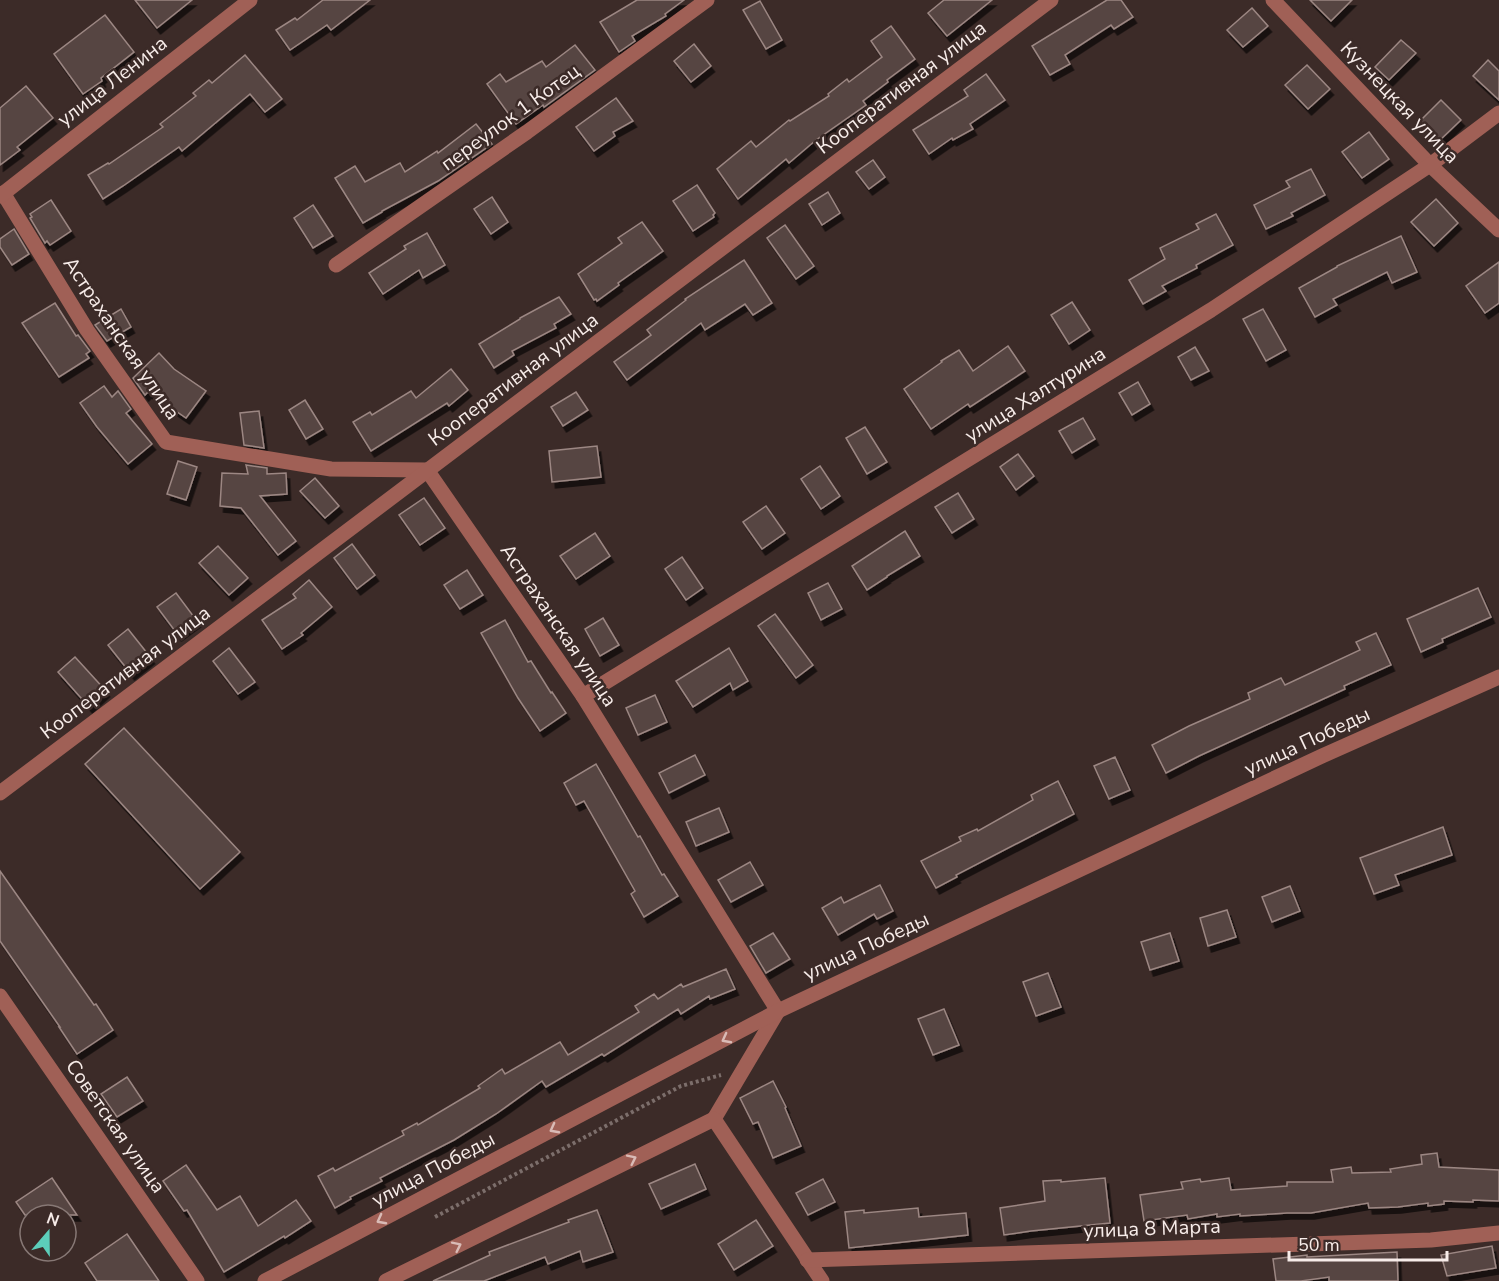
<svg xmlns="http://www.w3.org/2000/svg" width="1499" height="1281" font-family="'Nunito Sans',sans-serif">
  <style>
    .building { fill: #574542; stroke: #9c8783; stroke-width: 1.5; filter: url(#shadow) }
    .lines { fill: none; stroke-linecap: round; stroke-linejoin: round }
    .path { stroke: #7c6e6b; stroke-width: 4; stroke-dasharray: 3 3; stroke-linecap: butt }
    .minor { stroke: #a06056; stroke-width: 15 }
    .tertiary { stroke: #a06056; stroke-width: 15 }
    .oneway { stroke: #d9bbb6 }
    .labels { text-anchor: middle; stroke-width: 5; stroke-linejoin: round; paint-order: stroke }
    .street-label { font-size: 20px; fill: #f7ece9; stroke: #3c2b28 }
  </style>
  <defs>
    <filter id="shadow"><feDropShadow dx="3.5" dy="6" stdDeviation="0" flood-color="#0009"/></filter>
  </defs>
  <rect width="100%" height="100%" fill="#3c2b28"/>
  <g class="building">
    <path d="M135,0H192L157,28Z"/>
    <path d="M323,0H370L331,30L327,25L290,50L276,30L295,18L297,20Z"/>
    <path d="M637,0H684L665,14L666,16L632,36L635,41L619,52L600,22Z"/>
    <path d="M944,0H992L947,36L928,13Z"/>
    <path d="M1107,0H1121L1133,17L1114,29L1111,25L1065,55L1070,64L1050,75L1032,46Z"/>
    <path d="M1310,0H1352L1331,21Z"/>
    <path d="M760,1L782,40L766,49L743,10Z"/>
    <path d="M1252,8L1268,26L1243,47L1227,30Z"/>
    <path d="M105,15L134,52L101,78L102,81L83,94L54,54Z"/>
    <path d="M891,26L915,59L887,80L888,82L863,101L866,105L816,140L789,163L786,159L738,199L717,169L751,141L756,147L789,120L790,121L829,96L828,94L847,79L849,82L882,57L871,41Z"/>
    <path d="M1401,40L1416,53L1389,80L1375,67Z"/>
    <path d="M694,44L711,66L691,82L674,61Z"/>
    <path d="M575,45L595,70L544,107L543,105L516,124L487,84L500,74L506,82L542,61L546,67Z"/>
    <path d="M245,55L282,99L265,112L250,94L182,151L179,147L123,186L103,199L88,175L108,163L109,164L163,127L160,124L196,96L193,93L209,80L212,83Z"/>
    <path d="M1488,60L1499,71V100L1473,76Z"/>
    <path d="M1307,65L1330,89L1308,109L1285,85Z"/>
    <path d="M986,74L1005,100L970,124L973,129L953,140L952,138L929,154L913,130L968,96L964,90Z"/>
    <path d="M26,86L53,118L17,147L20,150L0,165V108Z"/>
    <path d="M616,98L633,121L613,132L615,136L594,151L576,127Z"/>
    <path d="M1441,100L1461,120L1439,141L1420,121Z"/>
    <path d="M476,124L492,144L438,181L382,211V212L363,223L335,178L355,166L365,182L400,163L405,172L437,151L438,153Z"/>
    <path d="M1369,132L1389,159L1362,178L1342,152Z"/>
    <path d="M873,160L885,177L869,189L856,172Z"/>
    <path d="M1311,169L1325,195L1291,213L1293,216L1266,229L1254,205L1290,187L1286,181Z"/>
    <path d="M697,185L715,213L713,215L714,217L693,231L673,201Z"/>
    <path d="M828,192L840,213L822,225L809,204Z"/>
    <path d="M492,197L508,222L491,234L474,209Z"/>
    <path d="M1436,199L1458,223L1434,246L1411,222Z"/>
    <path d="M51,200L71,231L50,245L47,241L45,243L30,218L32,217L30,214Z"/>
    <path d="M313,205L333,236L313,248L294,218Z"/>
    <path d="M1216,214L1233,245L1196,265L1197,268L1162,286L1166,291L1143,304L1129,280L1165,259L1160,248L1199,229L1196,224Z"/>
    <path d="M642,222L663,251L618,283L619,285L597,301L596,299L594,300L578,274L622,243L618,238Z"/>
    <path d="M785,225L814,266L796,279L767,238Z"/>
    <path d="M14,229L29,254L12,265L0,247V239Z"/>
    <path d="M427,233L445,265L423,278L419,270L383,294L369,273L406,249L404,246Z"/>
    <path d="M1401,236L1417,272L1392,283L1387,272L1333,299L1337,305L1315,317L1299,288L1337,267V266Z"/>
    <path d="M744,260L772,303L753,315L745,304L705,330L701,323L627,380L614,362L651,335L647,330L686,300L685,299Z"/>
    <path d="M1499,262V303L1485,313L1466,286Z"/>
    <path d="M559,297L571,314L554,324L556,328L512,351L514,355L494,368L479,344L520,319V318Z"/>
    <path d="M1072,302L1090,330L1069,344L1051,315Z"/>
    <path d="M55,303L76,336L78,335L90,351L86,354L89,358L59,377L22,323Z"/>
    <path d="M121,309L131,327L107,341L95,325Z"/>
    <path d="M1263,309L1286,350L1266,361L1243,319Z"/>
    <path d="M1008,346L1025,371L970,407L968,404L931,429L904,389L942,362L941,361L959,350L973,371Z"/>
    <path d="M1195,347L1209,371L1191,380L1178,357Z"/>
    <path d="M159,353L174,369L206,391L186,418L148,392L145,395L133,378Z"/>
    <path d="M451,369L468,390L449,406L447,403L371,451L353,422L370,412L372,415L411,391L416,398Z"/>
    <path d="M1138,382L1150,404L1132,415L1119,393Z"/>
    <path d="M104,386L112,397L118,391L131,409L126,413L152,444L128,464L97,427L80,403Z"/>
    <path d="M576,392L588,410L563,426L551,407Z"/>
    <path d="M305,400L323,429L306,439L289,410Z"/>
    <path d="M259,411L264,448L244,445L240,413Z"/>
    <path d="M1083,418L1095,439L1072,453L1059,431Z"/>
    <path d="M865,427L887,462L867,474L846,438Z"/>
    <path d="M597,446L601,477L552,482L549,451Z"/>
    <path d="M1018,454L1034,476L1016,490L1000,467Z"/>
    <path d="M178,461L197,467L186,500L167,494Z"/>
    <path d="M246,465L267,468V474L286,473L287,494L260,496L296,541L278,555L241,508L220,506L222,473L248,474Z"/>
    <path d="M820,466L840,496L821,509L801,479Z"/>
    <path d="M315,478L339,506L325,518L300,491Z"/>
    <path d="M958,493L974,519L952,533L935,507Z"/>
    <path d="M424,498L445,528L420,545L399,515Z"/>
    <path d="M766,506L785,533L762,549L743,522Z"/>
    <path d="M905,531L920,556L887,576V577L867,590L852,566Z"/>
    <path d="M595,533L610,556L576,579L560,556Z"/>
    <path d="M352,544L375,575L357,589L334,558Z"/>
    <path d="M218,546L248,578L229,595L199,563Z"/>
    <path d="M682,557L703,588L686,600L665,569Z"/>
    <path d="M467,570L483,595L460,609L444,585Z"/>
    <path d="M309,580L332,607L301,633L303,635L282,649L262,620L296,598L293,594Z"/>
    <path d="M828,583L842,609L821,620L808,593Z"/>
    <path d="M1478,588L1491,617L1442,639L1443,642L1421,652L1407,619Z"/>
    <path d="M176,593L197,621L178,635L157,607Z"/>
    <path d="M775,614L813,665L796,678L758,626Z"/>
    <path d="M603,618L619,645L600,656L585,629Z"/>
    <path d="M505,620L528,662L531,661L551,693L552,692L566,713L540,731L518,698L481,633Z"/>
    <path d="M128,629L151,658L131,674L108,645Z"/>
    <path d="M1376,633L1391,665L1344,686L1345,689L1199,756L1166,773L1152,745L1189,726L1250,699L1248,693L1281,678L1285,685L1360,650L1356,642Z"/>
    <path d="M229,648L255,682L238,694L213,661Z"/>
    <path d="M729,648L748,681L733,690L730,683L693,707L676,681Z"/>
    <path d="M75,657L106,691L89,707L58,672Z"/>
    <path d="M655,695L667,722L638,735L626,708Z"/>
    <path d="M124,728L240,852L200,889L85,764Z"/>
    <path d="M695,755L705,775L669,793L659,773Z"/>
    <path d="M1115,757L1130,790L1109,799L1094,766Z"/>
    <path d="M596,764L638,837L640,836L662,875L664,874L678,896L644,917L631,894L635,891L584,801L576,805L564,783Z"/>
    <path d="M1058,781L1074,814L956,875L957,877L936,888L921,861L961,841L959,837L977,829L978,831L1033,800L1031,795Z"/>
    <path d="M719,808L729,832L696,846L686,822Z"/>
    <path d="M1443,827L1452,855L1395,875L1399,885L1374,894L1360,858Z"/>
    <path d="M750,862L763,885L731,902L718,880Z"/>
    <path d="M0,871L94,1005L96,1004L113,1030L77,1054L59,1027H60L0,941Z"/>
    <path d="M880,885L893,911L877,919L874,914L838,935L822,908L841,897L844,903Z"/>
    <path d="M1290,886L1300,911L1272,922L1262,897Z"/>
    <path d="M1227,910L1236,937L1208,946L1200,918Z"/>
    <path d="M773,933L790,959L766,973L750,946Z"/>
    <path d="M1170,933L1179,961L1150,970L1141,942Z"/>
    <path d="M726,969L735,989L710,999L709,996L681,1014L678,1009L604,1056L602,1054L546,1087L542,1081L496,1114L454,1140L380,1178L382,1181L350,1197L351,1199L335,1208L318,1176L333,1168L335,1171L404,1135L402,1131L417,1123L418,1125L480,1088L478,1086L502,1069L505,1074L560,1042L568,1055L639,1012L635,1006L654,994L658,999L681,984L683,987Z"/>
    <path d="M1048,973L1061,1007L1036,1016L1023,982Z"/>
    <path d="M944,1009L959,1045L933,1055L918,1019Z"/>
    <path d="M127,1077L143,1101L117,1117L101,1094Z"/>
    <path d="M773,1081L786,1107L785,1108L801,1146L773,1158L758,1122L753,1124L740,1098Z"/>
    <path d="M1437,1153L1439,1167L1499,1170V1201L1473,1200V1202L1444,1201V1204L1428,1206V1203L1398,1207L1369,1208L1368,1203L1311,1213H1287L1240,1216V1214L1217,1217V1214L1188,1219L1187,1215L1144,1221L1140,1195L1183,1189L1181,1182L1200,1179L1201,1182L1229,1178L1231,1190L1287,1186V1182H1333L1331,1170L1351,1167L1352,1173L1391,1172L1390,1169L1422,1164L1421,1155Z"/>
    <path d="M695,1164L706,1189L661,1209L649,1184Z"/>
    <path d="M186,1165L217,1210L240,1196L258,1226L296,1200L311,1221L285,1238L284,1236L224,1272L187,1210L184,1211L163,1181Z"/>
    <path d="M52,1178L77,1215H25L16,1202Z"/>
    <path d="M1105,1178L1110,1223L1031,1231L1004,1235L1000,1208L1045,1201L1043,1181L1061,1180V1182Z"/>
    <path d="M823,1179L835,1202L808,1215L796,1193Z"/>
    <path d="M918,1208L919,1217L966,1213L968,1235L849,1248L845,1212L864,1210V1213Z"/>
    <path d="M597,1210L613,1252L583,1262L580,1251L548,1264L545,1257L484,1281H433L490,1255L489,1252L569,1222L568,1220Z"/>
    <path d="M756,1220L773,1246L734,1270L718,1244Z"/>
    <path d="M127,1234L159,1281H97L85,1263Z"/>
    <path d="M1492,1246L1496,1268L1447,1276L1441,1255Z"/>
    <path d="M1397,1252L1398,1281H1329V1277L1301,1281H1276L1273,1259L1307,1255V1257Z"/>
  </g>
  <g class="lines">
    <path class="path" d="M435,1217L681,1086L721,1075"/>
    <g class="minor">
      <path d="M1273,0L1430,165L1499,230"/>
      <path d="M3,193L87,330L166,442L331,469L427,470L583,696L778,1011L714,1119L822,1281"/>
      <path d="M0,196L250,0"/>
      <path d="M336,265L527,132L707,0"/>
      <path d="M583,696L1211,310L1430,165L1499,113"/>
      <path d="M0,793L1051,0"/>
      <path d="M807,1260L1431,1240L1499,1233"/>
      <path d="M265,1281L778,1011L1322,756L1499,677"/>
      <path d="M386,1281L714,1119"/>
    </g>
    <path class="tertiary" d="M0,996L197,1281"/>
  </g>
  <defs><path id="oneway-chevron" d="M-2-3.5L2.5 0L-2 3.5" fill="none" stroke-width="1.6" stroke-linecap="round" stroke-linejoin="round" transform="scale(1.5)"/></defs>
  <g class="oneway">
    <use href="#oneway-chevron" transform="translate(726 1039) rotate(152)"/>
    <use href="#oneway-chevron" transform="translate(554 1129) rotate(152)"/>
    <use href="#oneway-chevron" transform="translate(632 1159) rotate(-26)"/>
    <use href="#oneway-chevron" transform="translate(381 1220) rotate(152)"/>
    <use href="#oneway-chevron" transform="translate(457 1246) rotate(-26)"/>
  </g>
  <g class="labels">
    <g class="street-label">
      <text transform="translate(112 81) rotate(-38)" y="7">улица Ленина</text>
      <text transform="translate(901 87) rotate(-37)" y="7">Кооперативная улица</text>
      <text transform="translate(1400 102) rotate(46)" y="7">Кузнецкая улица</text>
      <text transform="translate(510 117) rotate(-36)" y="7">переулок 1 Котец</text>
      <text transform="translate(122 338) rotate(56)" y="7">Астраханская улица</text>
      <text transform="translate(513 379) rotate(-37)" y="7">Кооперативная улица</text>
      <text transform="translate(1035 394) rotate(-32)" y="7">улица Халтурина</text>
      <text transform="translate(559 625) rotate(56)" y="7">Астраханская улица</text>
      <text transform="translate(125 672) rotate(-37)" y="7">Кооперативная улица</text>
      <text transform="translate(1307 741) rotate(-25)" y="7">улица Победы</text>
      <text transform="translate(866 946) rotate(-25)" y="7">улица Победы</text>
      <text transform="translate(116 1126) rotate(55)" y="7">Советская улица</text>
      <text transform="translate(433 1169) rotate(-28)" y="7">улица Победы</text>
      <text transform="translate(1152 1228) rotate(-2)" y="7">улица 8 Марта</text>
    </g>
  </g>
  <g transform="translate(48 1233) rotate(20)"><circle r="28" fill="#3c2b28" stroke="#877875" stroke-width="1.5"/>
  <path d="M0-4.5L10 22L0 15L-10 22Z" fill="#5cceba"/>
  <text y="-9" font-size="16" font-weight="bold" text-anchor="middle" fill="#f7ece9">N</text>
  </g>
  <path d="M1289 1251v9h158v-9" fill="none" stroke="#f7ece9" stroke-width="3"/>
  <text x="1298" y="1251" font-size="18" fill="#f7ece9" stroke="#3c2b28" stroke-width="4.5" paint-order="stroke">50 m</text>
</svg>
